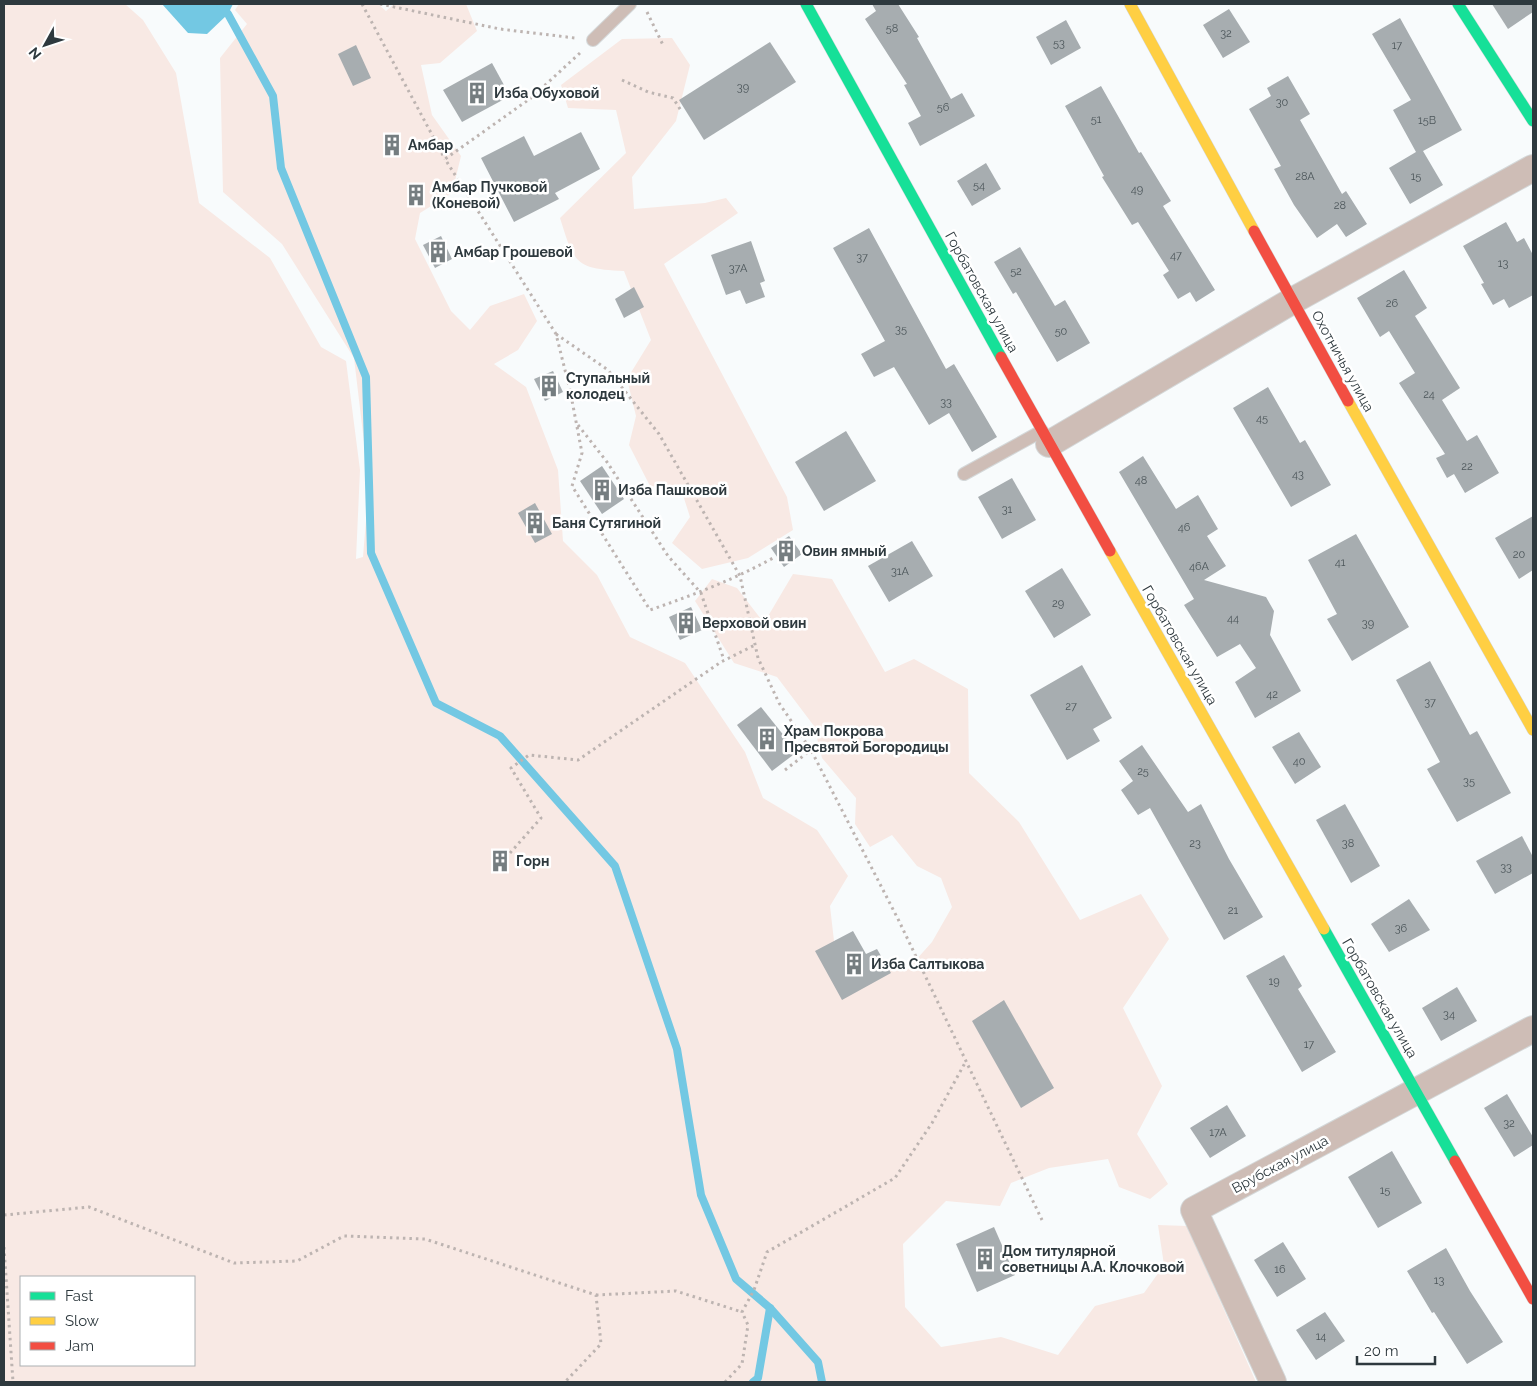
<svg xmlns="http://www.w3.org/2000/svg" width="1537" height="1386" font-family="Raleway,sans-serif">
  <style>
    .green { fill: #f8e9e4; fill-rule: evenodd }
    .water { fill: #73c8e3 }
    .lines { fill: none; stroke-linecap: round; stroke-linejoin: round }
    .stream { stroke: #73c8e3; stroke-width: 8 }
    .building { fill: #a7adb0 }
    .lane-casing { stroke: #d4d8d9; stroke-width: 14 }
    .street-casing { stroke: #d4d8d9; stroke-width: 28 }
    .fast-casing { stroke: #d4d8d9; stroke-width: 12 }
    .slow-casing { stroke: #d4d8d9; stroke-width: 12 }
    .jam-casing { stroke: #d4d8d9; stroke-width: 12 }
    .path { stroke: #bdb4b1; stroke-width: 3; stroke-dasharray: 2.5 4; stroke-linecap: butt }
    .lane { stroke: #cebdb6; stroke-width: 12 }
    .street { stroke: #cebdb6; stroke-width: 26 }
    .fast { stroke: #16e098; stroke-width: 11 }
    .slow { stroke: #ffcf43; stroke-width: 11 }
    .jam { stroke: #f24e42; stroke-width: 11 }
    .labels { text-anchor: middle; stroke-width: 5; stroke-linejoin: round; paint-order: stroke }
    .number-label { font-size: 11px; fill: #4c565a }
    .poi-label { font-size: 14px; font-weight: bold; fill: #2e393e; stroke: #fff; text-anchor: start }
    .street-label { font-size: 14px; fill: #2e393e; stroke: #fff }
  </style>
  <rect width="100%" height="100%" fill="#f8fbfc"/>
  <g class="green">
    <path d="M4,4H125L143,20L176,73L199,203L270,258L321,347L346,361L360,470L356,559L363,557L369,484L354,358L282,244L223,192L220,58L247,24L235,10L239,4H378L386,11L394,4H466L477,31L440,63L421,65L432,115L461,156L452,193L420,213L415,239L451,311L470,330L490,306L524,294L537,321L518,350L494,364L526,387L558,470L563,541L597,575L630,637L685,663L745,752L763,798L817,830L848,876L830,906L834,941L864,964L907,970L932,942L952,907L941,878L917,866L892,835L870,847L855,824L856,798L822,758L814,726L777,677L734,663L695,601L712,579L737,588L764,623L793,574L832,579L885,672L914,659L968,689L969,773L1019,822L1080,920L1141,894L1169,939L1123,1008L1162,1086L1137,1134L1168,1184L1150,1199L1119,1187L1108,1159L1049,1168L1011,1183L1000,1206L946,1201L903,1244L905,1307L941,1347L1001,1337L1058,1355L1095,1306L1144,1293L1164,1265L1158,1225L1187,1226L1256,1382H4ZM21,1277H194V1365H21Z"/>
    <path d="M672,38L690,65L676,121L632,177L634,209L705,203L726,198L738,213L664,264L787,497L793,530L748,558L702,569L672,543L690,517L681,489L650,486L629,445L636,416L627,379L651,340L624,271C575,269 574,263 560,218L626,153L616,110L568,108L561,85L622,39Z"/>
  </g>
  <path class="water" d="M162,4H233L228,14L207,34L188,33Z"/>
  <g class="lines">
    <g class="stream">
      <path d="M220,4L228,14L273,96L281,168L366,377L371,553L436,703L500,736L615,866L677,1049L701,1195L736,1279L770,1308L818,1362L822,1382"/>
      <path d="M753,1382L758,1378L770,1308"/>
    </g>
  </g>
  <g class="building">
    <path d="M872,4H898L919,37L917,38L951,99L962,93L975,116L920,146L908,123L921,116L904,85L907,84L865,19L876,11Z"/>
    <path d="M1492,4H1533V12L1508,29Z"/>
    <path d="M1229,9L1250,42L1223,58L1203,25Z"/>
    <path d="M1400,18L1462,130L1423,151L1443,185L1410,204L1389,168L1416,152L1393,110L1411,100L1372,34Z"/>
    <path d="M1066,20L1081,48L1051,65L1036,37Z"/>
    <path d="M770,42L796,82L704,140L679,100Z"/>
    <path d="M356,45L371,78L353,86L338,54Z"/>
    <path d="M492,63L510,96L462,122L443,90Z"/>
    <path d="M1288,76L1310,114L1300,120L1342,194L1346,191L1367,224L1346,237L1337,224L1317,238L1294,205L1274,169L1281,166L1249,109L1271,96L1267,88Z"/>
    <path d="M1101,86L1139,153L1141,152L1171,201L1163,206L1215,290L1196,302L1190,292L1178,299L1163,275L1169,271L1138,222L1132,225L1102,177L1104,176L1065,106Z"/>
    <path d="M581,132L600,169L555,193L559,199L514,222L481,158L524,136L534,156Z"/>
    <path d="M986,163L1001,189L972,206L957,181Z"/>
    <path d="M1506,222L1517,242L1524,238L1533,255V295L1509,308L1504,299L1493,305L1481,284L1484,283L1463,246Z"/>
    <path d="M869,228L946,369L954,364L997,437L972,452L949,413L929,425L894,367L874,377L861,354L885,341L833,248Z"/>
    <path d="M441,236L452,259L435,268L423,245Z"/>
    <path d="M751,241L765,281L760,283L765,297L746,304L740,290L726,295L711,255Z"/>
    <path d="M1020,247L1055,306L1065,300L1090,343L1057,362L1016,292L1013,294L994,262Z"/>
    <path d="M1404,270L1427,308L1415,316L1460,388L1442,400L1467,441L1477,435L1499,473L1465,493L1454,474L1447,478L1436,458L1445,454L1399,383L1415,373L1389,331L1380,337L1357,298Z"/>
    <path d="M634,287L644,307L624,318L615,299Z"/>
    <path d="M553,371L563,392L545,401L534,379Z"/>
    <path d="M1268,387L1300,443L1305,440L1331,485L1291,507L1233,408Z"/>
    <path d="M846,431L876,481L824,511L795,462Z"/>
    <path d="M1143,456L1176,509L1198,495L1218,529L1207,536L1226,566L1204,580L1266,597L1274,611L1270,635L1301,691L1255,718L1235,682L1256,668L1240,644L1217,657L1184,605L1194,599L1119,472Z"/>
    <path d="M602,466L624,499L602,514L580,481Z"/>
    <path d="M1012,478L1036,520L1002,539L978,497Z"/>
    <path d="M535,503L552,534L535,543L518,513Z"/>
    <path d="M1533,516V570L1519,579L1495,538Z"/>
    <path d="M1356,534L1409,627L1352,661L1327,619L1337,614L1308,560Z"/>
    <path d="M789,536L802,554L784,567L771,548Z"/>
    <path d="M912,541L933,576L889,602L868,566Z"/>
    <path d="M1062,568L1091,615L1054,638L1025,591Z"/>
    <path d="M691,607L702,630L680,640L669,617Z"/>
    <path d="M1430,661L1470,735L1477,731L1511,793L1457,822L1427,769L1440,762L1396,680Z"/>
    <path d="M1082,665L1112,718L1093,729L1100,741L1067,760L1030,695Z"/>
    <path d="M761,707L797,752L772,771L737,725Z"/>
    <path d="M1299,732L1321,767L1295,784L1272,747Z"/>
    <path d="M1142,745L1188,812L1201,804L1229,859L1263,917L1224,940L1150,808L1138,815L1121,790L1133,781L1119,761Z"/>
    <path d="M1345,804L1380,866L1351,883L1316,820Z"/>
    <path d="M1522,836L1533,857V873L1495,894L1476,861Z"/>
    <path d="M1409,899L1430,930L1389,952L1371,924Z"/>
    <path d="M853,931L866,954L877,949L891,973L842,1000L815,951Z"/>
    <path d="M1284,955L1302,986L1298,989L1336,1052L1302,1072L1246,976Z"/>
    <path d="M1457,987L1477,1021L1441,1041L1422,1008Z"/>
    <path d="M1004,1000L1054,1088L1021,1108L972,1021Z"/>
    <path d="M1507,1094L1533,1137V1145L1514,1157L1484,1108Z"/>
    <path d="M1227,1105L1246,1136L1210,1158L1190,1128Z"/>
    <path d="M1392,1151L1422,1203L1378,1228L1348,1177Z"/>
    <path d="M994,1227L1015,1275L977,1292L956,1244Z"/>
    <path d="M1283,1242L1306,1279L1277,1297L1254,1260Z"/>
    <path d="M1446,1248L1470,1291L1503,1342L1467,1364L1434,1312L1432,1313L1407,1271Z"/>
    <path d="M1325,1312L1345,1341L1316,1360L1296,1330Z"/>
  </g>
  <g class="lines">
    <g class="lane-casing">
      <g id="lane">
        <path d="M593,40L630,4"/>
        <path d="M964,474L1042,431"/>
      </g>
    </g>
    <g class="street-casing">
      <g id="street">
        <path d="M1049,444L1292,301L1533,168"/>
        <path d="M1273,1382L1194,1210L1533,1029"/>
      </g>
    </g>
    <g class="fast-casing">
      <g id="fast">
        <path d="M806,4L1001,357"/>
        <path d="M1458,4L1533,121"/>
        <path d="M1324,929L1455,1161"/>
      </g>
    </g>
    <g class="slow-casing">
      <g id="slow">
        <path d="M1130,4L1254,231"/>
        <path d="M1348,401L1533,730"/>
        <path d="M1110,551L1324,929"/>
      </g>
    </g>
    <g class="jam-casing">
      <g id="jam">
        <path d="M1254,231L1348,401"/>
        <path d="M1001,357L1110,551"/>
        <path d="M1455,1161L1533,1299"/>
      </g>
    </g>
    <g class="path">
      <path d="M362,4L445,159"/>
      <path d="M380,4L500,29L575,38"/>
      <path d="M647,12L663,45"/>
      <path d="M580,53L531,98L445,159L556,334L570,390L582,453L572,486L650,610C693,595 733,580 773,558"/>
      <path d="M622,80L648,92L673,98L682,112"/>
      <path d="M556,334L608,370L659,434L740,576L758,658L779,703L811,750L899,921L1042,1220"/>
      <path d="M578,425L607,462L668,556L701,593L724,660"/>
      <path d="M785,770L811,750"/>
      <path d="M510,853L541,818L511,768L529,755L578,760L721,662L755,645"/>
      <path d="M4,1215L89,1207L234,1263L297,1261L344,1236L425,1239L596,1295L601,1344L565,1382"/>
      <path d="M4,1247L13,1382"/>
      <path d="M596,1295L676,1291L742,1312"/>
      <path d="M725,1382L742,1364L748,1325L742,1312L754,1290L767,1252L895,1178L932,1123L966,1061"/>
    </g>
    <use href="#lane" class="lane"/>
    <use href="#street" class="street"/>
    <use href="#fast" class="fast"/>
    <use href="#slow" class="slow"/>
    <use href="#jam" class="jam"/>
  </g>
  <defs>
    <g id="building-bare" transform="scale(1.725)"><path d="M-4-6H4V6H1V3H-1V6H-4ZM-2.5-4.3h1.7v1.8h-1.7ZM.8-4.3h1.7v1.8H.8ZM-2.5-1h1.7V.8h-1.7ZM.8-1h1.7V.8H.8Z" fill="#757d80" stroke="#fff" stroke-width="2.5" paint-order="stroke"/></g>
  </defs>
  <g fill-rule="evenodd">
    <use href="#building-bare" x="477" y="93"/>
    <use href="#building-bare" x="392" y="145"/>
    <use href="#building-bare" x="416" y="195"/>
    <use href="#building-bare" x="438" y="252"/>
    <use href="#building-bare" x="549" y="386"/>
    <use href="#building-bare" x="602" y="490"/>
    <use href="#building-bare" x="535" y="523"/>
    <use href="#building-bare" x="786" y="551"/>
    <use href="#building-bare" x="686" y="623"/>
    <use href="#building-bare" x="767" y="739"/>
    <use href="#building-bare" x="500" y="861"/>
    <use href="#building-bare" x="854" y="964"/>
    <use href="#building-bare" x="985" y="1259"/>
  </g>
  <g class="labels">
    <g class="number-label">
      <text x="892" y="32">58</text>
      <text x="1226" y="37">32</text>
      <text x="1059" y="47">53</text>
      <text x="1397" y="49">17</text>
      <text x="743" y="91">39</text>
      <text x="1282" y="106">30</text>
      <text x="943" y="111">56</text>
      <text x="1096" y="123">51</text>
      <text x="1427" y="124">15В</text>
      <text x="1305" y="180">28А</text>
      <text x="1416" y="180">15</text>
      <text x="979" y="189">54</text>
      <text x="1137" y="193">49</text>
      <text x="1340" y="209">28</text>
      <text x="1176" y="259">47</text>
      <text x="862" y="261">37</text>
      <text x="1503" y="267">13</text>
      <text x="738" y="272">37А</text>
      <text x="1016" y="275">52</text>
      <text x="1392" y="307">26</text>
      <text x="901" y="333">35</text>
      <text x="1061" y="335">50</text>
      <text x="1429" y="398">24</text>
      <text x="946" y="406">33</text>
      <text x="1262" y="422">45</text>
      <text x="1467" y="470">22</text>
      <text x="1298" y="478">43</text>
      <text x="1141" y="484">48</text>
      <text x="1007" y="513">31</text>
      <text x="1184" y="531">46</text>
      <text x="1519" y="558">20</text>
      <text x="1340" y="566">41</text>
      <text x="1199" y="570">46А</text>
      <text x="900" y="575">31А</text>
      <text x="1058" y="607">29</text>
      <text x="1233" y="622">44</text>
      <text x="1368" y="627">39</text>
      <text x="1272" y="698">42</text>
      <text x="1430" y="706">37</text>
      <text x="1071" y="710">27</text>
      <text x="1299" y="765">40</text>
      <text x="1143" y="775">25</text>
      <text x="1469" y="785">35</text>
      <text x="1195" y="847">23</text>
      <text x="1348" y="847">38</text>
      <text x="1506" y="871">33</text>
      <text x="1233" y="914">21</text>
      <text x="1401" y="932">36</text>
      <text x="1274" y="985">19</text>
      <text x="1449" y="1018">34</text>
      <text x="1309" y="1048">17</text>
      <text x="1509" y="1127">32</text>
      <text x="1218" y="1136">17А</text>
      <text x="1385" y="1194">15</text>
      <text x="1280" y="1273">16</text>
      <text x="1439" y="1284">13</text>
      <text x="1321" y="1340">14</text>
    </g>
    <g class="poi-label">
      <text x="494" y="98">Изба Обуховой</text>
      <text x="408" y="150">Амбар</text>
      <text x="432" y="192">Амбар Пучковой<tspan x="432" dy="16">(Коневой)</tspan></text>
      <text x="454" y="257">Амбар Грошевой</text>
      <text x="566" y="383">Ступальный<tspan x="566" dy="16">колодец</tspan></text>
      <text x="618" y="495">Изба Пашковой</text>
      <text x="552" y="528">Баня Сутягиной</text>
      <text x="802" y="556">Овин ямный</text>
      <text x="702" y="628">Верховой овин</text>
      <text x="784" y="736">Храм Покрова<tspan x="784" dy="16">Пресвятой Богородицы</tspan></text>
      <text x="516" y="866">Горн</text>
      <text x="871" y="969">Изба Салтыкова</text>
      <text x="1002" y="1256">Дом титулярной<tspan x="1002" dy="16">советницы А.А. Клочковой</tspan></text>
    </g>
    <g class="street-label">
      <text transform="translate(982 292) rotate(61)" y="5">Горбатовская улица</text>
      <text transform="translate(1343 361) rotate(61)" y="5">Охотничья улица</text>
      <text transform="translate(1180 645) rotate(60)" y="5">Горбатовская улица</text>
      <text transform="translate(1380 998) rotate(60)" y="5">Горбатовская улица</text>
      <text transform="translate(1280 1164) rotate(-28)" y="5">Врубская улица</text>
    </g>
  </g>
  <rect width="1537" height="1386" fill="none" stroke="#2e393e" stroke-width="10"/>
  <rect x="20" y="1276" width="175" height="90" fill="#ffffff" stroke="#abb0b2"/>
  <rect x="30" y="1292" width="25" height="8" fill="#16e098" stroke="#abb0b2"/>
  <text x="65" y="1301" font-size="15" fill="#2e393e">Fast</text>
  <rect x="30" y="1317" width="25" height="8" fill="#ffcf43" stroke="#abb0b2"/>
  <text x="65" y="1326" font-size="15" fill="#2e393e">Slow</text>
  <rect x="30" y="1342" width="25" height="8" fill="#f24e42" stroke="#abb0b2"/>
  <text x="65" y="1351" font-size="15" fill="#2e393e">Jam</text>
  <g transform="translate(45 45) rotate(230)" stroke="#ffffff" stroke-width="4" paint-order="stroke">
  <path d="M0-4L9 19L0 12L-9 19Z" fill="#2e393e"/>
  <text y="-8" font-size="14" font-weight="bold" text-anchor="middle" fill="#2e393e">N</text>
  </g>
  <path d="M1357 1356v8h78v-8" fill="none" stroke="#2e393e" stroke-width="2.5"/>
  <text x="1364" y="1356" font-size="15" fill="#2e393e" stroke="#ffffff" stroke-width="4" paint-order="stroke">20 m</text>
</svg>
